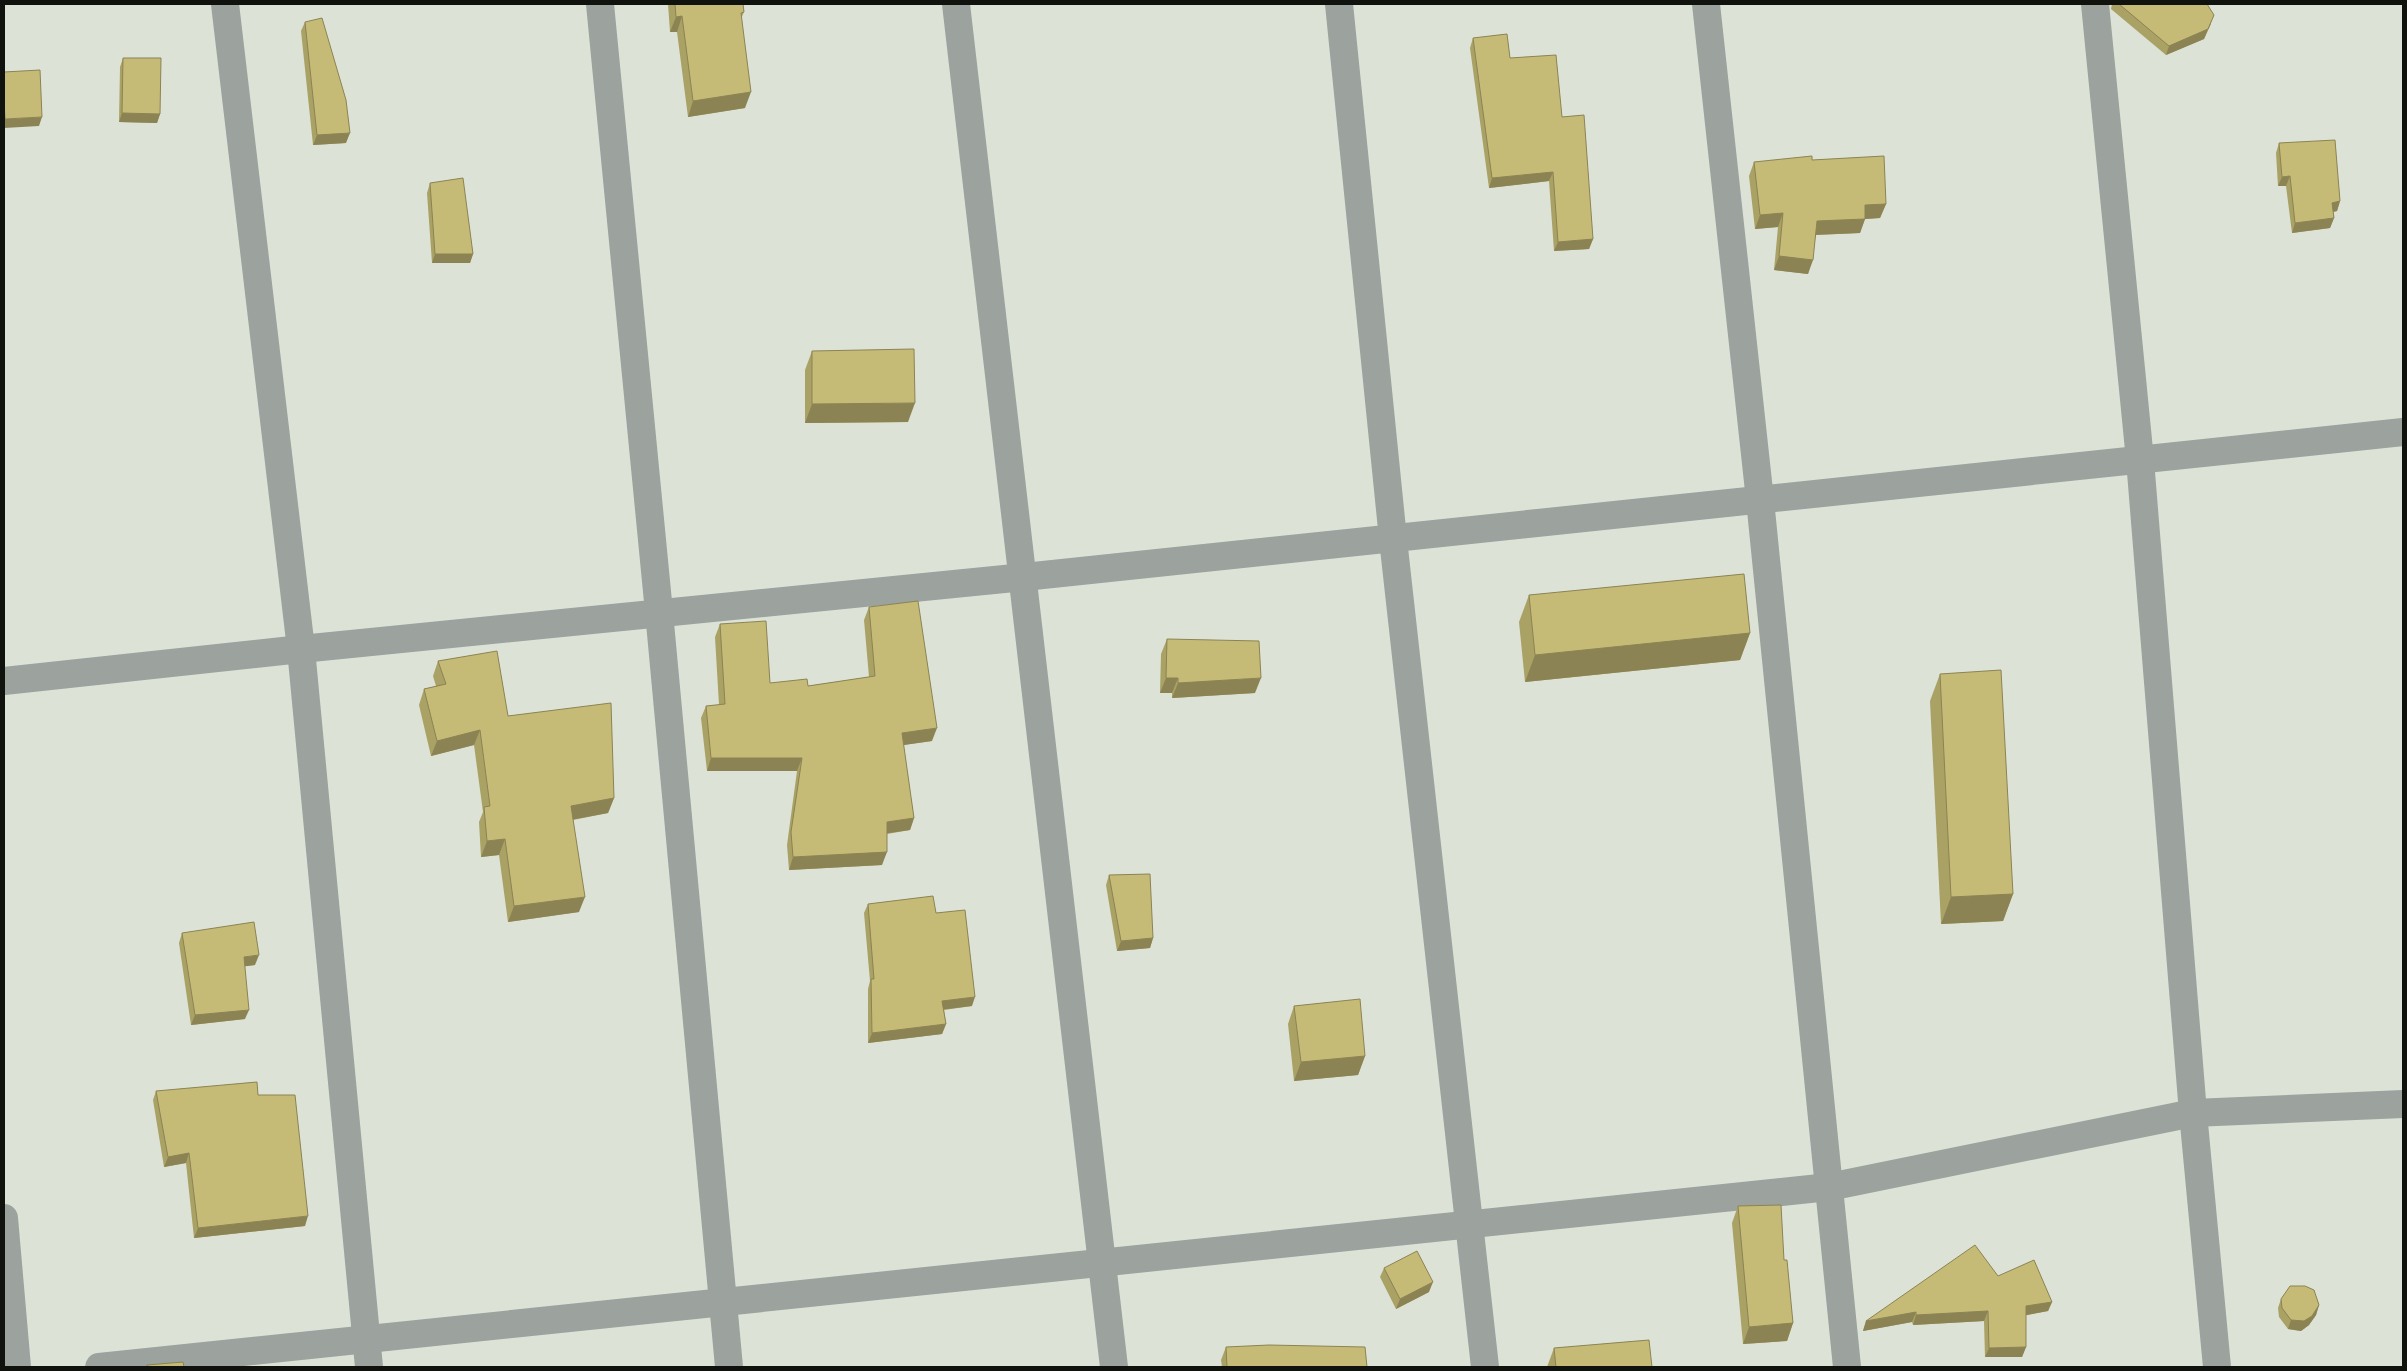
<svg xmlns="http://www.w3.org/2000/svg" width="2407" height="1371" font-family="Montserrat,sans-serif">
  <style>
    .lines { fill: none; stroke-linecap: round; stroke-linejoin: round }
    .minor { stroke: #9ca29e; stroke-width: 28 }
    .wall { fill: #aaa165 }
    .shaded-wall { fill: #8b8353 }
    .building { fill: #c6bb76; stroke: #8b8353 }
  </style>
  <rect width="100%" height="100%" fill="#dce3d6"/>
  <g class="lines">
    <g class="minor">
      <path d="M225,4L301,649L369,1367"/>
      <path d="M600,4L659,612L729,1367"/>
      <path d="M956,4L1114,1367"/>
      <path d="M1339,4L1393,539L1485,1367"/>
      <path d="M1706,4L1760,500L1847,1367"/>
      <path d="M2095,4L2140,460L2193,1113L2217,1367"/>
      <path d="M4,681L301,649L1024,577L2403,432"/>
      <path d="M4,1218L17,1367"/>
      <path d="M99,1367L1829,1187L2193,1113L2403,1104"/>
    </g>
  </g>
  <g class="wall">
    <path d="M668,4H743L744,12L741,19L745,108L688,117L677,32H670Z"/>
    <path d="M2112,4H2207L2211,24L2204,39L2166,55L2111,9Z"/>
    <path d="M305,22L346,143L313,145L301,31Z"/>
    <path d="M1473,38L1510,58L1562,117L1593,239L1589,249L1554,251L1549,181L1489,188L1470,48Z"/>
    <path d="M123,58L160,114L157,123L119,122L120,67Z"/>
    <path d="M2279,143L2340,201L2337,211L2333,212L2334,218L2330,228L2292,233L2286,186H2278L2276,153Z"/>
    <path d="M1812,160L1886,204L1880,218L1865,219L1860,233L1816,235L1808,274L1774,270L1778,227L1755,229L1749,176L1754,162Z"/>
    <path d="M430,183L473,254L470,263H432L427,193Z"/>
    <path d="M812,351L908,422L805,423V370Z"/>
    <path d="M1529,595L1750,633L1740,660L1525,682L1519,622Z"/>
    <path d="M869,607L932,741L903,745L914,818L910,830L887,834L882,865L789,870L787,845L797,771H707L701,718L706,706L719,705L715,637L720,624L770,683L808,686L869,677L864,620Z"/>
    <path d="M1167,639L1255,693L1172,698V693H1160L1161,654Z"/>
    <path d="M438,661L508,716L614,798L608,813L573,820L579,912L508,922L499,855L481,857L479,822L483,812L474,745L431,756L419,705L424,689L436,686L433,676Z"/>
    <path d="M1940,674L2013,894L2003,921L1941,924L1930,701Z"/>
    <path d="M1109,875L1153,938L1150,948L1117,951L1106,885Z"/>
    <path d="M868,904L936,913L972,1006L944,1010L946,1024L942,1034L868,1043V989L870,981L864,913Z"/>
    <path d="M182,933L255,965L245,966V1019L191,1025L179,943Z"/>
    <path d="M1294,1006L1365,1056L1358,1075L1294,1081L1288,1024Z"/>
    <path d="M156,1091L258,1095L305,1226L194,1238L186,1163L164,1167L153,1100Z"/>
    <path d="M1738,1206L1784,1260L1793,1323L1787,1341L1743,1344L1732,1223Z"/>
    <path d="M1384,1268L1429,1292L1396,1309L1380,1277Z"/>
    <path d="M1998,1276L2052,1302L2048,1311L2026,1315V1347L2022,1357H1985L1984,1321L1913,1325L1912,1322L1863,1331L1866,1321Z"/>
    <path d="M2281,1299L2319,1305L2316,1315L2309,1325L2301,1331L2288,1329L2279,1317L2278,1308Z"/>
    <path d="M1226,1347L1367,1367H1222L1221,1360Z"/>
    <path d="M1554,1348L1652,1367H1547Z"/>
  </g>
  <g class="shaded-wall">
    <path d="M2214,15L2204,39L2166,55L2169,46Z"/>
    <path d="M682,16L677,32H670L676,17Z"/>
    <path d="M751,92L745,108L688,117L693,101Z"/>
    <path d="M122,113L160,114L157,123L119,122Z"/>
    <path d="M42,117L39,126L4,128V122L5,119Z"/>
    <path d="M350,133L346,143L313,145L317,135Z"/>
    <path d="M1553,172L1549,181L1489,188L1492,178Z"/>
    <path d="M2290,176L2286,186H2278L2282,177Z"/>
    <path d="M2340,201L2337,211L2328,213L2332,203Z"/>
    <path d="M1886,204L1880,218L1865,219L1860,233L1812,235L1817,221L1865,205Z"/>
    <path d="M1783,213L1778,227L1755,229L1760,215Z"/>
    <path d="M2334,218L2330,228L2292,233L2295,223Z"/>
    <path d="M1593,239L1589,249L1554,251L1558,242Z"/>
    <path d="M435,254H473L470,263H432Z"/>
    <path d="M1779,256L1813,260L1808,274L1774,270Z"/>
    <path d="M915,403L908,422L805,423L812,404Z"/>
    <path d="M1750,633L1740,660L1525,682L1535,655Z"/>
    <path d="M1166,678H1178L1172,693H1160Z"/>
    <path d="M1261,678L1255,693L1172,698L1178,683Z"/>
    <path d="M937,728L932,741L897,746L902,733Z"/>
    <path d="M480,730L474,745L431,756L437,741Z"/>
    <path d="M711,758H802L797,771H707Z"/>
    <path d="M614,798L608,813L565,821L571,806Z"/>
    <path d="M914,818L910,830L882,834L887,822Z"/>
    <path d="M505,839L499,855L481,857L487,841Z"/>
    <path d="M887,852L882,865L789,870L793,857Z"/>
    <path d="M2013,894L2003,921L1941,924L1951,897Z"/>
    <path d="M585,897L579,912L508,922L514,906Z"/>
    <path d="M1153,938L1150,948L1117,951L1121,941Z"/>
    <path d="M259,955L255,965L240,967L244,957Z"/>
    <path d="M975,997L972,1006L939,1010L942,1001Z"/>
    <path d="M249,1010L245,1019L191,1025L195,1015Z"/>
    <path d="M946,1024L942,1034L868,1043L872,1033Z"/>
    <path d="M1365,1056L1358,1075L1294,1081L1301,1062Z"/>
    <path d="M189,1153L186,1163L164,1167L168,1157Z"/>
    <path d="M308,1216L305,1226L194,1238L198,1228Z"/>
    <path d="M1433,1282L1429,1292L1396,1309L1400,1299Z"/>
    <path d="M2052,1302L2048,1311L2022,1316L2026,1306Z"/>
    <path d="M2319,1305L2316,1315L2309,1325L2301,1331L2288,1329L2291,1320Z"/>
    <path d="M1988,1311L1984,1321L1913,1325L1916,1315Z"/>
    <path d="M1916,1312L1912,1322L1863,1331L1866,1321Z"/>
    <path d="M1793,1323L1787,1341L1743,1344L1749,1327Z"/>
    <path d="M2026,1347L2022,1357H1985L1989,1348Z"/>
  </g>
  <g class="building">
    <path d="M675,4H743L744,12L741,13L751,92L693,101L682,16L676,17Z"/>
    <path d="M2119,4H2207L2214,15L2208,29L2169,46Z"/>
    <path d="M322,18L346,100L350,133L317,135L305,22Z"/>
    <path d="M1507,34L1510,58L1556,55L1562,117L1584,115L1593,239L1558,242L1553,172L1492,178L1473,38Z"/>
    <path d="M123,58H161L160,114L122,113Z"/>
    <path d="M40,70L42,117L5,119L4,100V72Z"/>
    <path d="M2335,140L2340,201L2332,203L2334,218L2295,223L2290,176L2282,177L2279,143Z"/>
    <path d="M1812,156V160L1884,156L1886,204L1865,205V219L1817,221L1813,260L1779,256L1783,213L1760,215L1754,162Z"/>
    <path d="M463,178L473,254H435L430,183Z"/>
    <path d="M914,349L915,403L812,404V351Z"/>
    <path d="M1744,574L1750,633L1535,655L1529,595Z"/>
    <path d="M918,601L937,728L902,733L914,818L887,822V852L793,857L791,832L802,758H711L706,706L725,704L720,624L766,621L770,683L807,679L808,686L875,676L869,607Z"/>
    <path d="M1167,639L1259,641L1261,678L1178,683V678H1166Z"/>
    <path d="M497,651L508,716L611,703L614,798L571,806L585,897L514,906L505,839L487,841L484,807L490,806L480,730L437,741L424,689L446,684L438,661Z"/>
    <path d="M2001,670L2013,894L1951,897L1940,674Z"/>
    <path d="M1150,874L1153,938L1121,941L1109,875Z"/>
    <path d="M933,896L936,913L965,910L975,997L942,1001L946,1024L872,1033L871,979H874L868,904Z"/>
    <path d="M254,922L259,955L244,957L249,1010L195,1015L182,933Z"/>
    <path d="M1360,999L1365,1056L1301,1062L1294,1006Z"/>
    <path d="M257,1082L258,1095H295L308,1216L198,1228L189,1153L168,1157L156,1091Z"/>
    <path d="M1781,1205L1784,1260H1787L1793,1323L1749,1327L1738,1206Z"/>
    <path d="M1975,1245L1998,1276L2034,1260L2052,1302L2026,1306V1347L1989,1348L1988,1311L1916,1315V1312L1866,1321Z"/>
    <path d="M1417,1251L1433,1282L1400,1299L1384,1268Z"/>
    <path d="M2290,1286H2305L2314,1290L2319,1305L2312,1316L2304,1321L2291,1320L2282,1308L2281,1299Z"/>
    <path d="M1649,1340L1652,1367H1556L1554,1348Z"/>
    <path d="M1269,1345L1365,1347L1367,1367H1227L1226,1347Z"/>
    <path d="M183,1362L184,1367H147V1365Z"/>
  </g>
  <rect width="2407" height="1371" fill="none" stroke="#10120e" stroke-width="10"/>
</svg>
